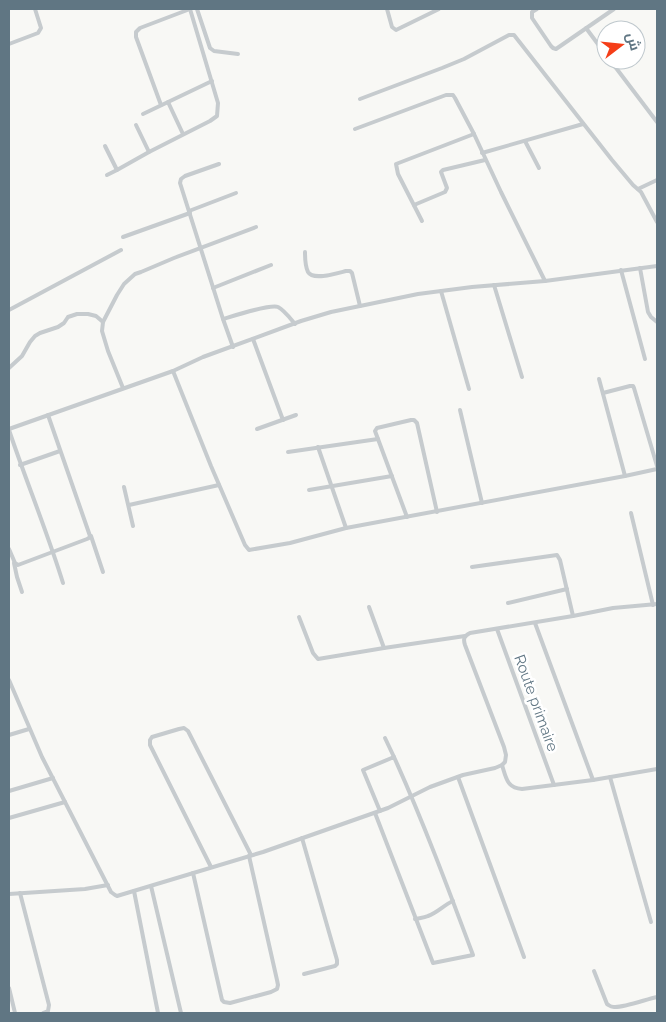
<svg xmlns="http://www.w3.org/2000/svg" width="666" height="1022" font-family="Raleway,Cairo,sans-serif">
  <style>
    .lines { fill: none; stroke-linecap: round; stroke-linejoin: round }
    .minor { stroke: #c6cbce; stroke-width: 4 }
    .labels { text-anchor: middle; stroke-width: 5; stroke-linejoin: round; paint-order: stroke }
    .street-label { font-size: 15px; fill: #607683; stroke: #fff }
  </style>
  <rect width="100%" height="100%" fill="#f8f8f5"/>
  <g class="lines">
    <g class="minor">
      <path d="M197,9L210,48L214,51L238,54"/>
      <path d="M387,9L392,27L396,30L439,9"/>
      <path d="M537,9L532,12V18L551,46L553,48L556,49L614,9"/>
      <path d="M586,28L606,55"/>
      <path d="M9,44L38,33L41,28L35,9"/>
      <path d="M610,60L657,122"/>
      <path d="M360,99L442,68L464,59L509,35H514L612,160L633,185L641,192L657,222"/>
      <path d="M168,102L183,134"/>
      <path d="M161,105L136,37V32L140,28L190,9"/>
      <path d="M143,114L212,81"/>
      <path d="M136,125L149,152"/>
      <path d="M355,129L446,95H453L455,98L474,134L501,192L545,281"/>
      <path d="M525,141L539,168"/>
      <path d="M105,146L117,170"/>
      <path d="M482,153L583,124"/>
      <path d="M219,164L185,176L181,179L180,183L223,319L233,347"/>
      <path d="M107,175L117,170L149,152L210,121L217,116L218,103L190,9"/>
      <path d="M638,189L657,180"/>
      <path d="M414,205L445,192L447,188L441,172L443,170L485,160"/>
      <path d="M189,211L236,193"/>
      <path d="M422,221L398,174L396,164L474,134"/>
      <path d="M123,237L190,213"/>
      <path d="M305,252C305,258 305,266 308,272C313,281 338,273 346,271H350L352,273L360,306"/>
      <path d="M640,268L648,312L651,317L657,322"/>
      <path d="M621,270L645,359"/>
      <path d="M494,285L522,377"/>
      <path d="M213,288L271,265"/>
      <path d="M441,291L469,389"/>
      <path d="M9,310L121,250"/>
      <path d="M223,319C233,316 270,304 278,307C284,310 290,318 295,324"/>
      <path d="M253,339L283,420"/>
      <path d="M9,368L22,356L30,342L35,336L40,333L58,327L64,323L68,317L77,314H88L96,316L103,322"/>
      <path d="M173,371L211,466L245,545L249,550L290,543L346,528L625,476L657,469"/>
      <path d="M599,379L625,476"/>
      <path d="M123,388L108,351L102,331L103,322L117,295L124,284L135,274L141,272L174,258L256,227"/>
      <path d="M603,393L630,386H633L634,388L657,466"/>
      <path d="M460,410L482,503"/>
      <path d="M9,429L173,371L203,357L301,321L331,312L418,294L472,287L545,281L657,266"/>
      <path d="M257,429L296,415"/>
      <path d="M9,430C26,481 47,531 63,583"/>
      <path d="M318,447L346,528"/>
      <path d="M288,452L378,439"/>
      <path d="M20,465L60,451"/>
      <path d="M124,487L133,526"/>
      <path d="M309,490L392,476"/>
      <path d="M129,505L219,485"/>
      <path d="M631,513L653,605"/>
      <path d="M407,517L375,431L377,428L411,420H414L417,423L437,512"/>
      <path d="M91,536L103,572"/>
      <path d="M9,549L15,563L18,565L87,539L89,538L90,536L48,415"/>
      <path d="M14,563L17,577L22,592"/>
      <path d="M472,567L557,555L560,560L573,616"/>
      <path d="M508,603L567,589"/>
      <path d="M369,607L384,648"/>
      <path d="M299,617L313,653L318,659L384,648L465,636"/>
      <path d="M535,623L593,780"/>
      <path d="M497,629L554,785"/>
      <path d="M9,680L42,757L111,892L115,895L117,896L263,852L388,808L430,787L463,775L495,768L502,765L505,762L506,755L504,747L465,645C463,639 464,636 470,633L573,616L613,608L657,604"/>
      <path d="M9,735L29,729"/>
      <path d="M385,738L394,757"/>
      <path d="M502,765C506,778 507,788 522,789L593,780L657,769"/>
      <path d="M458,777L524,957"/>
      <path d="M610,777L651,922"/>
      <path d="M9,791L53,778"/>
      <path d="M375,813L433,963L473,955C448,888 423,821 394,757L363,770L380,811"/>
      <path d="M9,818L65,802"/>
      <path d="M302,838L337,960V964L335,966L304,974"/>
      <path d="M211,867L150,745V740L152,737L179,729L184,728L188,731L251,855"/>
      <path d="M193,873L222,1000L224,1002L230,1003L271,992L277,989L278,985L277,980L249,856"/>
      <path d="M151,886L181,1013"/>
      <path d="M134,891L158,1013"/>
      <path d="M20,893L49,1005L48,1011L43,1013"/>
      <path d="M9,894L85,889L108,885"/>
      <path d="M415,919C419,918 424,918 428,916C437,913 444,905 453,901"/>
      <path d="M594,971L607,1004C610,1006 610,1007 614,1007C623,1008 647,999 657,997"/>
      <path d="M9,988L15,1013"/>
    </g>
  </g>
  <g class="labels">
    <g class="street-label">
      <text transform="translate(536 703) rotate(70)" y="5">Route primaire</text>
    </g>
  </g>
  <rect width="666" height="1022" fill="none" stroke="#607683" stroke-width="20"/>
  <g transform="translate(621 45) rotate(74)"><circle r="24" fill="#ffffff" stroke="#bfc8cd"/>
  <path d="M0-4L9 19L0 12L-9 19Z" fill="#f53e18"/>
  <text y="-8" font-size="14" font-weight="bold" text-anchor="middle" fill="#607683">ش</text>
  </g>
</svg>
